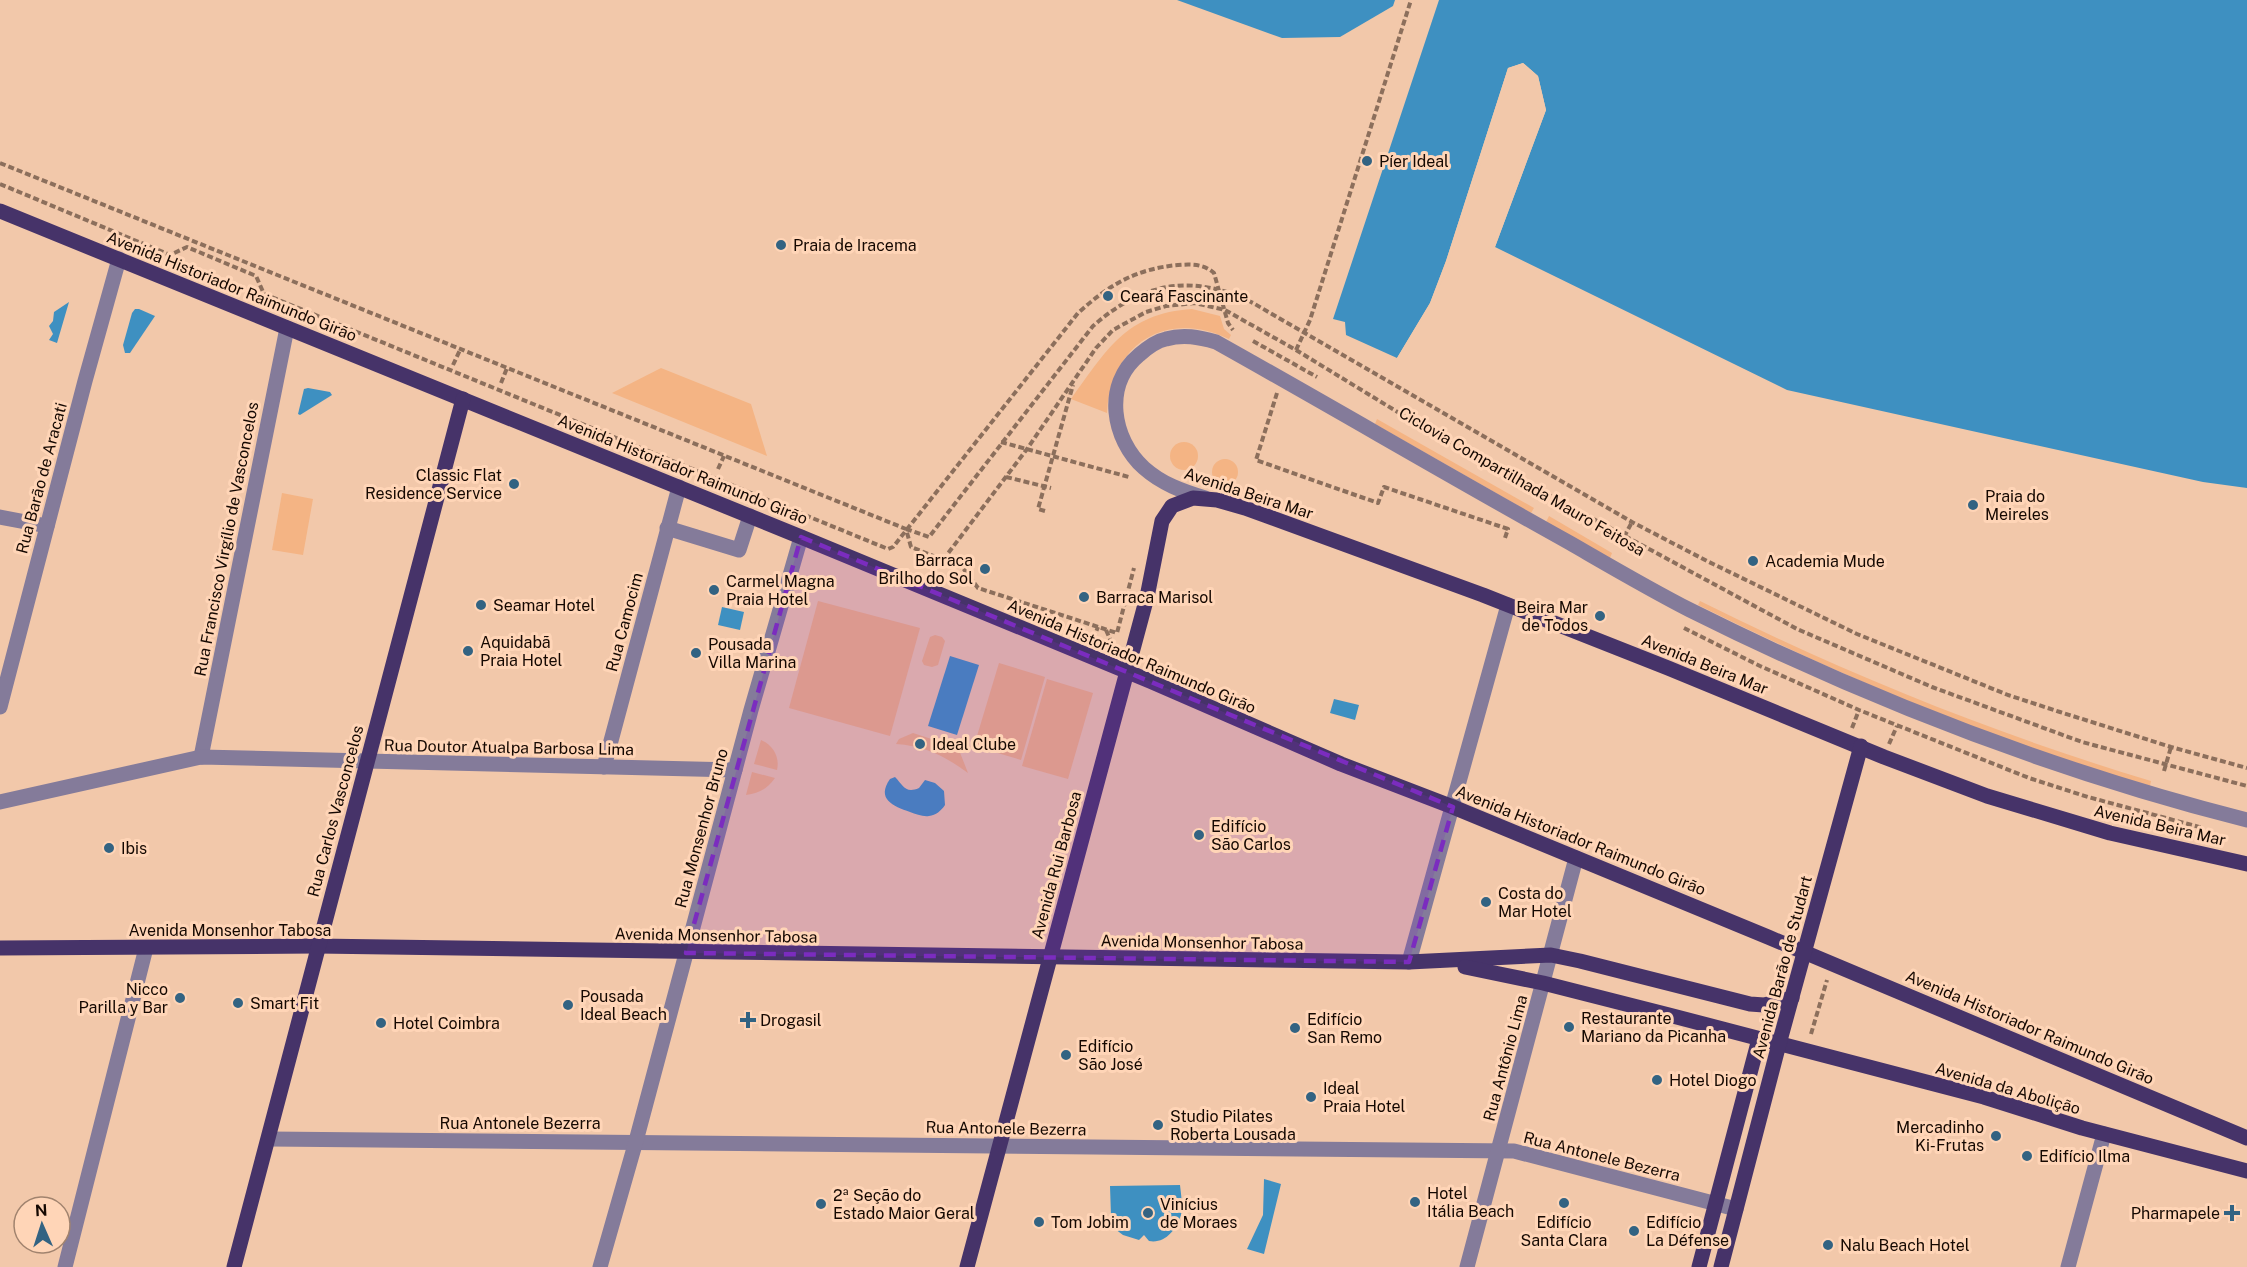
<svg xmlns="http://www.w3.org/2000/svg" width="2247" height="1267" font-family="'Public Sans',sans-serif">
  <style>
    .green { fill: #f4b484 }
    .water { fill: #3e90c1 }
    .pier { fill: #f2c8aa }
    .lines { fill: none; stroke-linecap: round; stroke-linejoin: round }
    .path { stroke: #8c6f5c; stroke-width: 4; stroke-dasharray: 6 3; stroke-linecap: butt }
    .minor { stroke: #847b9a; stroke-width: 15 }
    .major { stroke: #463369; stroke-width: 15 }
    .marked { fill: #7b2cbf; fill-opacity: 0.2; stroke: #7b2cbf; stroke-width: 4.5; stroke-dasharray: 12 8; stroke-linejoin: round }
    .poi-dot { fill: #336382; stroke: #ffd5b7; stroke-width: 2 }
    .labels { text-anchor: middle; stroke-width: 6; stroke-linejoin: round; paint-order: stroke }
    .poi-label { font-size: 16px; fill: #150801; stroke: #ffd5b7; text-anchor: start }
    .street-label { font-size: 16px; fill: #150801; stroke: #ffd5b7 }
  </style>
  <rect width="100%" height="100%" fill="#f2c8aa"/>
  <g class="green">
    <path d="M1192,309L1220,316L1224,329L1231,335L1229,339C1166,308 1110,345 1107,413L1071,399C1106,351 1126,313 1192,309Z"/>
    <path d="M661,368L751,404L767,456L612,393Z"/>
    <path d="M1377,419L1534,508L1531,513L1375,424Z"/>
    <circle cx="1184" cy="456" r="14"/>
    <circle cx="1225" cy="472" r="13"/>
    <path d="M282,493L313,499L303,555L272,550Z"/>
    <path d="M1549,516L1612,553L1610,558L1546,522Z"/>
    <path d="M818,601L920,628L890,736L789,708Z"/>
    <path d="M1700,601C1846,674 1995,734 2151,781L2150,786C2079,765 2007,743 1939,714C1857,681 1777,644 1698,605Z"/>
    <path d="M935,635L942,637L945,641L938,665L932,667L924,665L922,661L930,637Z"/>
    <path d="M999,663L1045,677L1021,760L974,746Z"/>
    <path d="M1047,679L1093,693L1068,779L1022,766Z"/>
    <path d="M913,733L953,746L959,750L968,773C945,756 925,746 896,744L899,739Z"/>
    <path d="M761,740C773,745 780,757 777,770L754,764Z"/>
    <path d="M752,772L775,778C767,789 760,793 746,795Z"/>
  </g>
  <g class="water">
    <path d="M1177,0H1395L1393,6L1340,37L1282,38Z"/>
    <path d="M1439,0H2247V488L2203,482L1787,390L1495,247L1546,110L1538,76L1523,63L1508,68L1446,261L1430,303L1397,358L1346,335L1345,322L1333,319Z"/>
    <path d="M69,302L57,343L49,340L53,334L49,326L53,321L54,312Z"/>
    <path d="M135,309H139L155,316L130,353H125L123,345L132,313Z"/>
    <path d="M308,388L330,392L332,395L300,415L298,414L304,389Z"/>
    <path d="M722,607L744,612L740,630L718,625Z"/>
    <path d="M950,656L979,665L957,735L928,726Z"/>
    <path d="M1334,699L1359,705L1355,720L1330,713Z"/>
    <path d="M895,777C903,785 905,794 919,788L925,780L935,783L944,791L945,805C941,811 936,815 929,816C923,817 916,814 910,812C893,806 876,799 890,779Z"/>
    <path d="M1264,1179L1281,1184L1264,1254L1247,1249L1263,1215Z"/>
    <path d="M1180,1185C1181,1194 1183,1207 1181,1215C1176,1230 1165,1244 1149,1241L1144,1235L1139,1240L1123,1235L1115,1229L1111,1216L1110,1186Z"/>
  </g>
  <path class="pier" d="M1523,63L1538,76L1546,110L1495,247L1492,249L1542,110L1536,77L1522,66L1511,70L1449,262L1433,304L1399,359L1397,358L1430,303L1446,261L1508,68Z"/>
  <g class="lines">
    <g class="path">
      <path d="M0,163L906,529L911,547L963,568L978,588L1117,633L1134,568"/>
      <path d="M0,184L170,255L187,247L256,276L264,294L888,549L893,547L1078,313C1109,285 1135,269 1178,265C1192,264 1204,264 1214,273L1228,323L1233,330"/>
      <path d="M1253,341L1317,377"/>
      <path d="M1296,350L1310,320L1411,0"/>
      <path d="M453,365L460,350"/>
      <path d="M501,383L507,368"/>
      <path d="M1277,393L1256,460L1378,503L1384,487L1508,529L1505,538"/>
      <path d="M1001,442L1129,477"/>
      <path d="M718,469L724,456"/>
      <path d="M1006,477L1051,488"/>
      <path d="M1045,511L1038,509L1073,385"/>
      <path d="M906,529L929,537L1093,326C1143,282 1193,273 1253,303L1632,522L1707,561L1857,634L2008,695L2060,712L2171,747L2247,768"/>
      <path d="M1624,537L1632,522"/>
      <path d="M1630,548L1633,541"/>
      <path d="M943,560L1027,449L1096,348L1113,330L1146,312L1166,306L1195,303L1225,310L1296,350L1414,422L1797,629L1932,687L2082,742L2247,786"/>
      <path d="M1684,628L1760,666L1859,710L2029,778L2088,797L2203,828"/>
      <path d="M1106,630L1114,648"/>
      <path d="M1093,639L1098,627"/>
      <path d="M1852,728L1859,710"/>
      <path d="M1889,744L1897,726"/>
      <path d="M2164,771L2171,747"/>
      <path d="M1811,1034L1827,980"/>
    </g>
    <g class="minor">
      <path d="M1205,498C1182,491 1162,484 1144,468C1112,439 1103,385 1139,355C1147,348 1156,341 1166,339C1183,334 1199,337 1216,342C1334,408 1451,477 1570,543C1610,566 1649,589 1690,610C1868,699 2054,771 2247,820"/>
      <path d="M0,517L47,526"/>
      <path d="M667,528L739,550L750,516"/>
      <path d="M0,707L85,381L119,259"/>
      <path d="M201,757L287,328"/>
      <path d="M604,767L679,487"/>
      <path d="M0,802L201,757L735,770"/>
      <path d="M1409,962L1508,605"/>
      <path d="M269,1139L1514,1151L1736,1209"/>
      <path d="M65,1267L146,948"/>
      <path d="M600,1267L636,1141L751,710L801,537"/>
      <path d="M1467,1267L1576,858"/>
      <path d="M2068,1267L2104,1134"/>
    </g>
    <g class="major">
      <path d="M0,211L801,537L1150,681L1341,764L1453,807L1768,937L2247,1138"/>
      <path d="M0,948L317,946L1409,962L1551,955L1580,961L1750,1004L1764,1005L1792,998"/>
      <path d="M1465,967L1543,983L1669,1015L1984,1097L2082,1128L2247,1171"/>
      <path d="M234,1267L463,399"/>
      <path d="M967,1267L1147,597L1162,521L1172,506L1193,498L1217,500L1245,508L1483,595L1668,668L1884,757L1987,796L2110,833L2247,864"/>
      <path d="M1699,1267L1759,1039"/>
      <path d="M1721,1267L1779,1044L1861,746"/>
    </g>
  </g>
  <path class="marked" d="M801,537L1453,807L1409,962L686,953Z"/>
  <g class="poi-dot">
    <circle cx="1367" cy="161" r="6"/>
    <circle cx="781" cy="245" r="6"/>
    <circle cx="1108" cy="296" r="6"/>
    <circle cx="514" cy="484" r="6"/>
    <circle cx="1973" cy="505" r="6"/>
    <circle cx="1753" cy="561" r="6"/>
    <circle cx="985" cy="569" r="6"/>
    <circle cx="714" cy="590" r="6"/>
    <circle cx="1084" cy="597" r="6"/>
    <circle cx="481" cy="605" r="6"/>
    <circle cx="1600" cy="616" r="6"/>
    <circle cx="468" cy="651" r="6"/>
    <circle cx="696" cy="653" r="6"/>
    <circle cx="920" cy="744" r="6"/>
    <circle cx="1199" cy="835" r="6"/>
    <circle cx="109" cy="848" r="6"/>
    <circle cx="1486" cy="902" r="6"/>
    <circle cx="180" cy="998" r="6"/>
    <circle cx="238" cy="1003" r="6"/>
    <circle cx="568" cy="1005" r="6"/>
    <path d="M745 1011h6v6h6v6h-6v6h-6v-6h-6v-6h6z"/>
    <circle cx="381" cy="1023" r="6"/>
    <circle cx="1569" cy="1027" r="6"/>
    <circle cx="1295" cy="1028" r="6"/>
    <circle cx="1066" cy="1055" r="6"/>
    <circle cx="1657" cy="1080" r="6"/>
    <circle cx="1311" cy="1097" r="6"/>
    <circle cx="1158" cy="1125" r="6"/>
    <circle cx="1996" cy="1136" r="6"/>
    <circle cx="2027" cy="1156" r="6"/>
    <circle cx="1415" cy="1202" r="6"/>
    <circle cx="1564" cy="1203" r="6"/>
    <circle cx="821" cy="1204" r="6"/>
    <circle cx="1148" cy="1213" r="6"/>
    <path d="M2229 1204h6v6h6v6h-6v6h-6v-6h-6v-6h6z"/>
    <circle cx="1039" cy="1222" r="6"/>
    <circle cx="1634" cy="1231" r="6"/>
    <circle cx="1828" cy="1245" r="6"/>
  </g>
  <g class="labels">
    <g class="poi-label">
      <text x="1379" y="167">Píer Ideal</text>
      <text x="793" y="251">Praia de Iracema</text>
      <text x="1120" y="302">Ceará Fascinante</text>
      <text x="502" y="481" text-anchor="end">Classic Flat<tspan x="502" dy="18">Residence Service</tspan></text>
      <text x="1985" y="502">Praia do<tspan x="1985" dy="18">Meireles</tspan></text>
      <text x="973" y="566" text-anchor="end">Barraca<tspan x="973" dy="18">Brilho do Sol</tspan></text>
      <text x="1765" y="567">Academia Mude</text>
      <text x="726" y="587">Carmel Magna<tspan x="726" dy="18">Praia Hotel</tspan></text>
      <text x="1096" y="603">Barraca Marisol</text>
      <text x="493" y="611">Seamar Hotel</text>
      <text x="1588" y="613" text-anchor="end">Beira Mar<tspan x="1588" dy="18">de Todos</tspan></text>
      <text x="480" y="648">Aquidabã<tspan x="480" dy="18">Praia Hotel</tspan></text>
      <text x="708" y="650">Pousada<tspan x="708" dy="18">Villa Marina</tspan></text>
      <text x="932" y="750">Ideal Clube</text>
      <text x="1211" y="832">Edifício<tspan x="1211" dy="18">São Carlos</tspan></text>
      <text x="121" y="854">Ibis</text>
      <text x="1498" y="899">Costa do<tspan x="1498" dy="18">Mar Hotel</tspan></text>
      <text x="168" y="995" text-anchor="end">Nicco<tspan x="168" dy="18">Parilla y Bar</tspan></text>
      <text x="580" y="1002">Pousada<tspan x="580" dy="18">Ideal Beach</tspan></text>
      <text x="250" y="1009">Smart Fit</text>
      <text x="1581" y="1024">Restaurante<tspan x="1581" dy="18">Mariano da Picanha</tspan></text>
      <text x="1307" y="1025">Edifício<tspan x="1307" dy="18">San Remo</tspan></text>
      <text x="760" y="1026">Drogasil</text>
      <text x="393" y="1029">Hotel Coimbra</text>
      <text x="1078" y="1052">Edifício<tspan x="1078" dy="18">São José</tspan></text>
      <text x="1669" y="1086">Hotel Diogo</text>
      <text x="1323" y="1094">Ideal<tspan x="1323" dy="18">Praia Hotel</tspan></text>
      <text x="1170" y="1122">Studio Pilates<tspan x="1170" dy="18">Roberta Lousada</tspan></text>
      <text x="1984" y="1133" text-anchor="end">Mercadinho<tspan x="1984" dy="18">Ki-Frutas</tspan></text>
      <text x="2039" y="1162">Edifício Ilma</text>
      <text x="1427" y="1199">Hotel<tspan x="1427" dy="18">Itália Beach</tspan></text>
      <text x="833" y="1201">2ª Seção do<tspan x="833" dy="18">Estado Maior Geral</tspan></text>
      <text x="1160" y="1210">Vinícius<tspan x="1160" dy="18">de Moraes</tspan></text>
      <text x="2220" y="1219" text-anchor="end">Pharmapele</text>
      <text x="1051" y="1228">Tom Jobim</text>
      <text x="1564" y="1228" text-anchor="middle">Edifício<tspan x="1564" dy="18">Santa Clara</tspan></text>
      <text x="1646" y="1228">Edifício<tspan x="1646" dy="18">La Défense</tspan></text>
      <text x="1840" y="1251">Nalu Beach Hotel</text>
    </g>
    <g class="street-label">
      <text transform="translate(232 286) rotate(22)" y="6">Avenida Historiador Raimundo Girão</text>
      <text transform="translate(683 469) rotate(22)" y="6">Avenida Historiador Raimundo Girão</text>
      <text transform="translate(41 478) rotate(-75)" y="6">Rua Barão de Aracati</text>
      <text transform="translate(1522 481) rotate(30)" y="6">Ciclovia Compartilhada Mauro Feitosa</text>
      <text transform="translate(1249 493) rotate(18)" y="6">Avenida Beira Mar</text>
      <text transform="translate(226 539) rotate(-79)" y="6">Rua Francisco Virgílio de Vasconcelos</text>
      <text transform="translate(624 622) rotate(-75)" y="6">Rua Camocim</text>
      <text transform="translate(1132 656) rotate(23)" y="6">Avenida Historiador Raimundo Girão</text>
      <text transform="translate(1705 664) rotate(22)" y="6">Avenida Beira Mar</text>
      <text transform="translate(509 747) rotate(1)" y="6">Rua Doutor Atualpa Barbosa Lima</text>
      <text transform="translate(335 811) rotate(-75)" y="6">Rua Carlos Vasconcelos</text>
      <text transform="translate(2160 825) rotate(13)" y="6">Avenida Beira Mar</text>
      <text transform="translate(701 828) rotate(-75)" y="6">Rua Monsenhor Bruno</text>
      <text transform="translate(1581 840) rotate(22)" y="6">Avenida Historiador Raimundo Girão</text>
      <text transform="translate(1056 865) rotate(-75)" y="6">Avenida Rui Barbosa</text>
      <text x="230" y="936">Avenida Monsenhor Tabosa</text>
      <text transform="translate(716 935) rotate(1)" y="6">Avenida Monsenhor Tabosa</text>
      <text transform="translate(1202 942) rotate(1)" y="6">Avenida Monsenhor Tabosa</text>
      <text transform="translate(1782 967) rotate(-75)" y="6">Avenida Barão de Studart</text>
      <text transform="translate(2030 1027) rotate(23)" y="6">Avenida Historiador Raimundo Girão</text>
      <text transform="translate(1505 1058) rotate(-75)" y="6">Rua Antônio Lima</text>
      <text transform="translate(2008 1088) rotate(16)" y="6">Avenida da Abolição</text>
      <text x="520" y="1129">Rua Antonele Bezerra</text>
      <text transform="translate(1006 1128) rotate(1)" y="6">Rua Antonele Bezerra</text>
      <text transform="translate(1602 1156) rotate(14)" y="6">Rua Antonele Bezerra</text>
    </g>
  </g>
  <g transform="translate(42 1225) rotate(357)"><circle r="28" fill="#ffd5b7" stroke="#a1836e" stroke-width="1.5"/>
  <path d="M0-4.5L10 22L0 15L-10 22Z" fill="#336382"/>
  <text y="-9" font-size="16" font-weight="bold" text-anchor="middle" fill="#150801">N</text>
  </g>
</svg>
